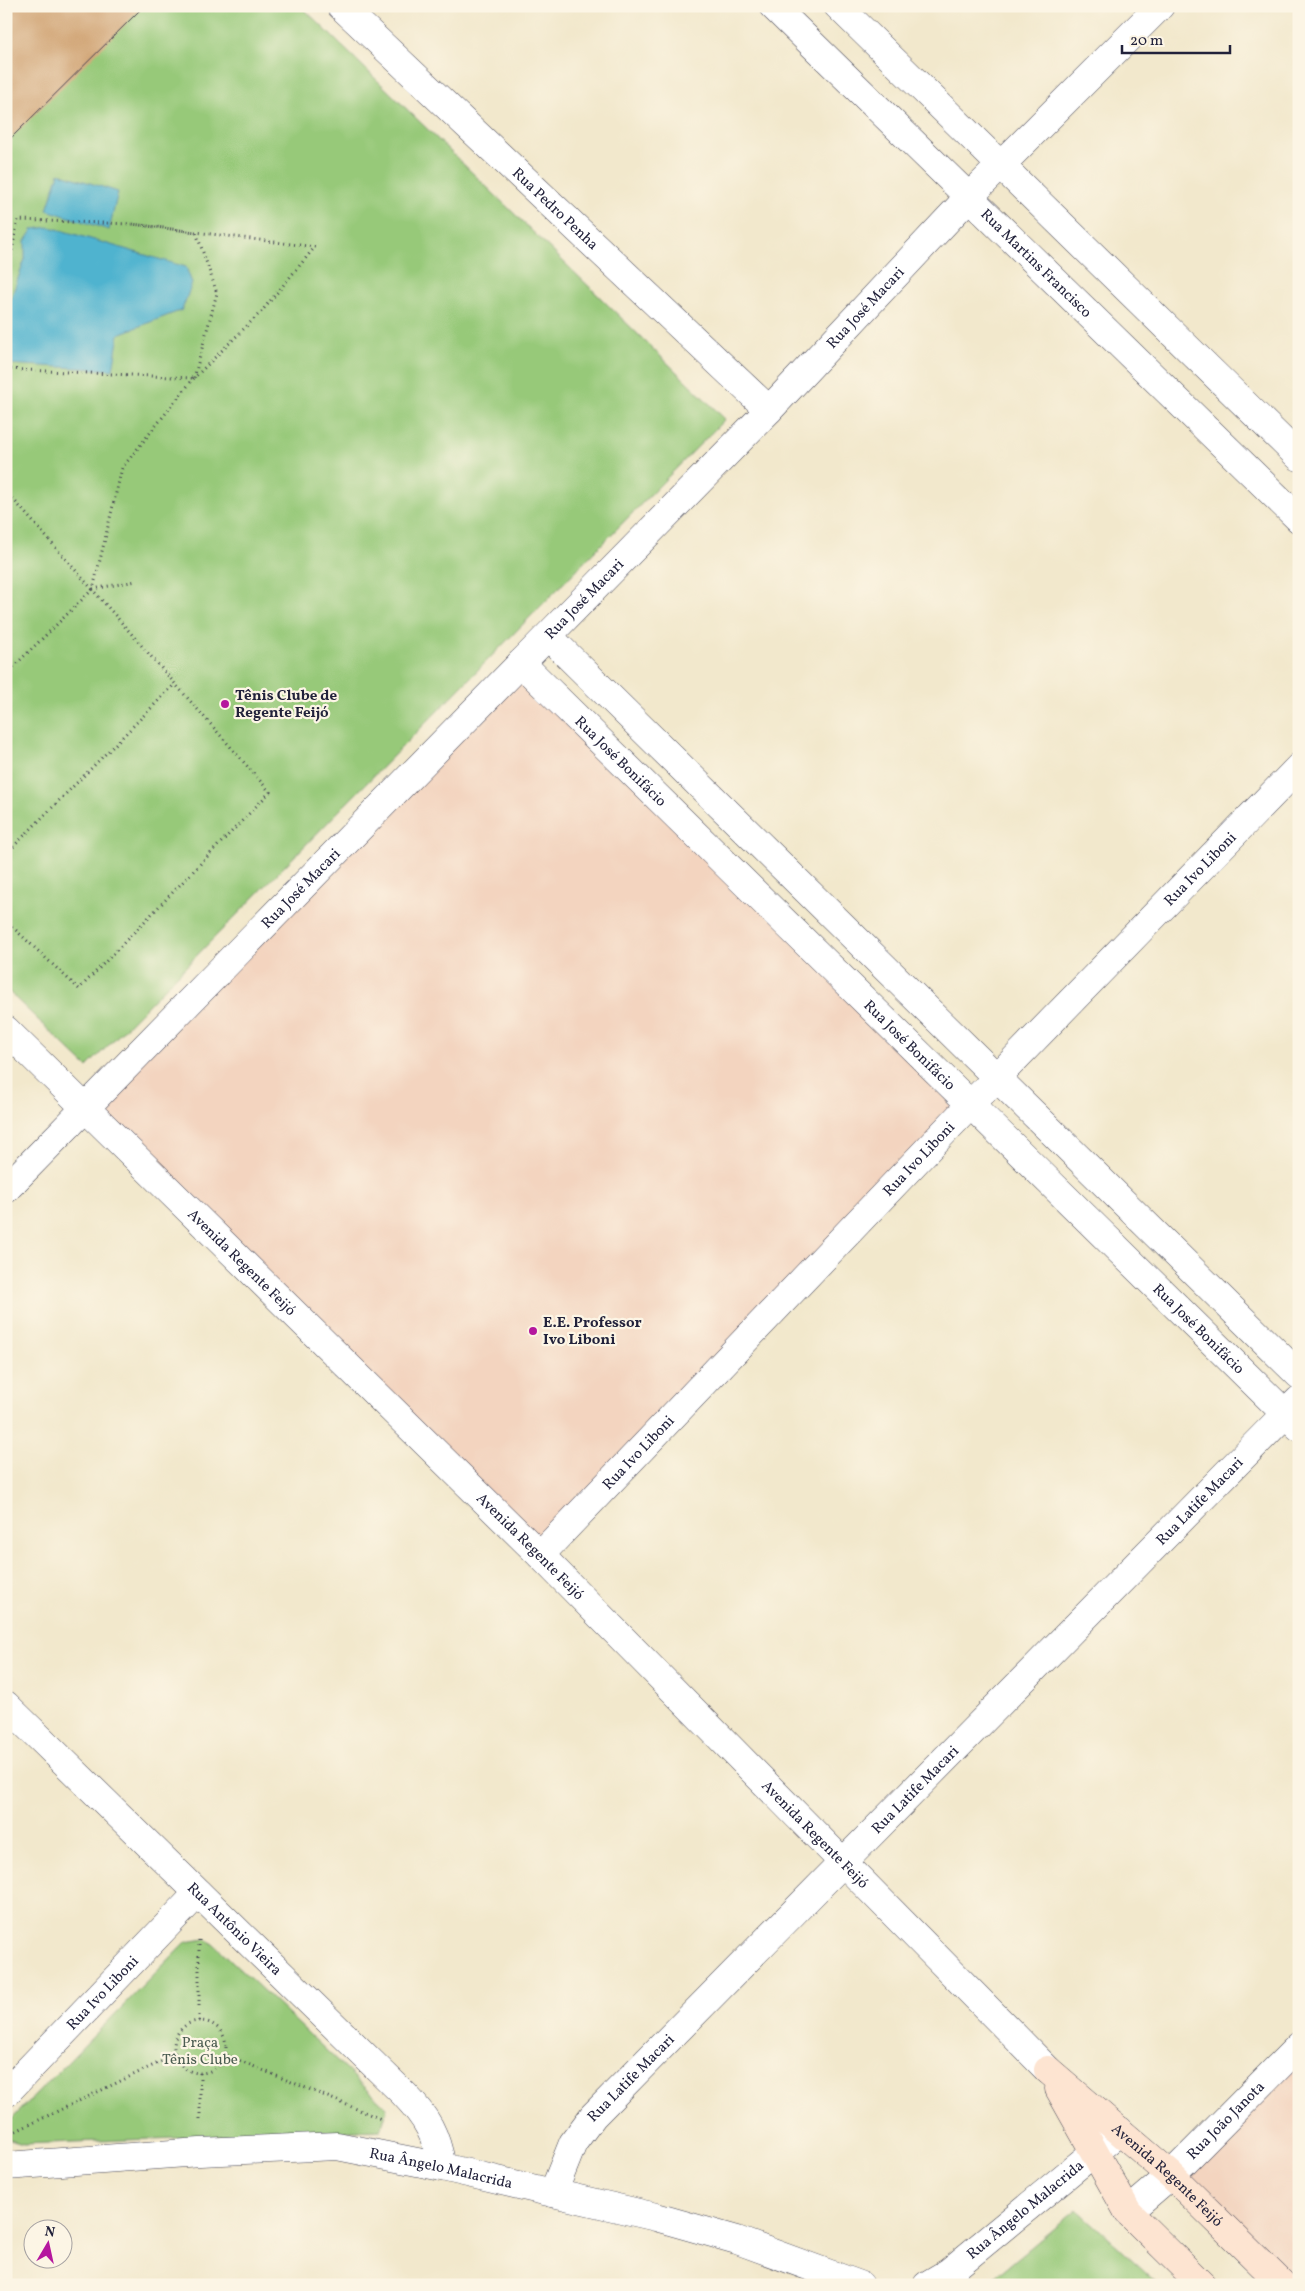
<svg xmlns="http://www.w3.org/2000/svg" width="1305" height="2291" font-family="Vollkorn,serif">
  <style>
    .built { fill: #f3d4bf }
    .green { fill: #97c979; stroke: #5c765a }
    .water { fill: #50b3cf; stroke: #396a85 }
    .building { fill: #d3a87a }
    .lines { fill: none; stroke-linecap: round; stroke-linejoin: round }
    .street-casing { stroke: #414051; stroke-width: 29 }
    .secondary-casing { stroke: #414051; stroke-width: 29 }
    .path { stroke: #414051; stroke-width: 3; stroke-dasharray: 1 4; stroke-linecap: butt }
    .street { stroke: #fff; stroke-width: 28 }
    .secondary { stroke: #fde4d1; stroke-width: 28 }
    .poi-dot { fill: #b5179e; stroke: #fcf5e5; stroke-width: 2 }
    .labels { text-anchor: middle; stroke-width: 4.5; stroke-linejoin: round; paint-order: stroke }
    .street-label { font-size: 15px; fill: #22223b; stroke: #fcf5e5 }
    .poi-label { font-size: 15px; font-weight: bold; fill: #22223b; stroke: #fcf5e5; text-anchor: start }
    .park-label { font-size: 15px; fill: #4b5c51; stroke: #fcf5e5 }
  </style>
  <rect width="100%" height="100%" fill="#fcf5e5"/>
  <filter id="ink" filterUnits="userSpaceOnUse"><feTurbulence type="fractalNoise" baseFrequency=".02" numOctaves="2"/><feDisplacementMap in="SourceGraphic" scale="10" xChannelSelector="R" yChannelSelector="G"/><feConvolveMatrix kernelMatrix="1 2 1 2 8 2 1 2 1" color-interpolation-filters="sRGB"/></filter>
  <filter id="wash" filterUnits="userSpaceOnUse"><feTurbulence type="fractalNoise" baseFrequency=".0096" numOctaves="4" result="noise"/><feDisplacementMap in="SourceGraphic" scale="20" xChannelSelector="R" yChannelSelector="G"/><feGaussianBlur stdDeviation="1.12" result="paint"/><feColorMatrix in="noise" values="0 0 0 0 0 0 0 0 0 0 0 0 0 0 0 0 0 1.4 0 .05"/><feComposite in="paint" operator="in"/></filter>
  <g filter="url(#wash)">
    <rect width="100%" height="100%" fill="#f2e8cc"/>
    <g class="built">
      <path d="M521,663L970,1105L540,1555L86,1108Z"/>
      <path d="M1299,2046V2285H1287L1171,2175Z"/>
    </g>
    <g class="green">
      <path d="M6,6H301L725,419L87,1067L6,989Z"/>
      <path d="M205,1939L214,1944L387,2108L381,2130L23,2144L10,2140L6,2137V2125L186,1942Z"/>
      <path d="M1077,2209L1160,2285H985Z"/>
    </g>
    <g class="water">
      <path d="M59,173L118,192L109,230L47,210Z"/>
      <path d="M50,227L186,267L192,283L182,310L119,334L113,370L6,364V312L25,259V241L33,229Z"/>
    </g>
    <g id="blocks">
      <path class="building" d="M6,6H144L6,143Z"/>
    </g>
  </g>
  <g filter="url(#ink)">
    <use href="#blocks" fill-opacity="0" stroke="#414051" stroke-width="1"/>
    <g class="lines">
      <g class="street-casing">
        <g id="street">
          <path id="s1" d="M341,6L769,410"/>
          <path id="s2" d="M773,6L1299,519"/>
          <path d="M838,6L1299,457"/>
          <path d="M549,637L1299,1375"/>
          <path id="s3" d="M521,663L1299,1427"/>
          <path id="s4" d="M6,1030L540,1555L1048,2070"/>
          <path id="s5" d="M6,1189L769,410L968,198L1160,6"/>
          <path id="s6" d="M540,1555L970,1105L1299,767"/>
          <path id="s7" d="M6,1705L404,2094C427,2118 436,2134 442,2167"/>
          <path id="s8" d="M6,2093L198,1893"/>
          <path id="s9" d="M6,2166L200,2152L337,2146L442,2167L656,2217L737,2240L860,2285"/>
          <path id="s10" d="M553,2193L573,2143L593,2116L1299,1400"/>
          <path id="s11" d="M1128,2212L1171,2175L1299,2046"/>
          <path id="s12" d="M927,2285L949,2272L1120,2131"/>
        </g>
      </g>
      <g class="secondary-casing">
        <g id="secondary">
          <path id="s13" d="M1048,2070L1171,2175L1283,2285"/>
          <path d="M1059,2089L1128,2212L1202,2285"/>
        </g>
      </g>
      <g class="path">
        <path d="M6,280L18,220L132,224"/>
        <path d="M6,369L193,378"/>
        <path d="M6,491L270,792L79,989L6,921"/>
        <path d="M93,589L136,581"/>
        <path d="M6,674L93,589L122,468L194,378L261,312L315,247L132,224L196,232L217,293L194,378"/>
        <path d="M6,854L175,684"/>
        <path d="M199,1940V2022"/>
        <circle cx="200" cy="2047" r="26"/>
        <path d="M226,2055L381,2119"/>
        <path d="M200,2119V2073"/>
        <path d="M16,2131L175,2055"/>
      </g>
      <use href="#street" class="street"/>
      <use href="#secondary" class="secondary"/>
    </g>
  </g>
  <g class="poi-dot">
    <circle cx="225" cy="704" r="5"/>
    <circle cx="533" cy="1331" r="5"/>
  </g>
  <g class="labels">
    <g class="street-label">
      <text dy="5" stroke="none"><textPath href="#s1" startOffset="295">Rua Pedro Penha</textPath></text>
      <text dy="5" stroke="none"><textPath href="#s2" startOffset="368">Rua Martins Francisco</textPath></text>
      <text dy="5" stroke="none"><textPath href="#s5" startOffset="1231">Rua José Macari</textPath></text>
      <text dy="5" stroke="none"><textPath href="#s5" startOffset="826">Rua José Macari</textPath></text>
      <text dy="5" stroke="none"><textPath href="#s3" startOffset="140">Rua José Bonifácio</textPath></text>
      <text dy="5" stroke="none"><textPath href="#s6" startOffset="952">Rua Ivo Liboni</textPath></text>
      <text dy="5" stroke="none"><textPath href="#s5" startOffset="421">Rua José Macari</textPath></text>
      <text dy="5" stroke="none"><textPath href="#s3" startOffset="545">Rua José Bonifácio</textPath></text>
      <text dy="5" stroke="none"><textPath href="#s6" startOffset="548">Rua Ivo Liboni</textPath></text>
      <text dy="5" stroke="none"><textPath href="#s4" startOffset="331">Avenida Regente Feijó</textPath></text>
      <text dy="5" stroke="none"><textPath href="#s3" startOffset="950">Rua José Bonifácio</textPath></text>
      <text dy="5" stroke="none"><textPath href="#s6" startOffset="142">Rua Ivo Liboni</textPath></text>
      <text dy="5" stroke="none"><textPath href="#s10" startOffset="951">Rua Latife Macari</textPath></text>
      <text dy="5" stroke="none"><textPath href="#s4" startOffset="736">Avenida Regente Feijó</textPath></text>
      <text dy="5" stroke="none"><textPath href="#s10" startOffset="546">Rua Latife Macari</textPath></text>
      <text dy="5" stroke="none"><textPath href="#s4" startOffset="1141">Avenida Regente Feijó</textPath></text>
      <text dy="5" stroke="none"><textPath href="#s7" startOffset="320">Rua Antônio Vieira</textPath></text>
      <text dy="5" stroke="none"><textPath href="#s8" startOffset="139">Rua Ivo Liboni</textPath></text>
      <text dy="5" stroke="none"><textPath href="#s10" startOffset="141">Rua Latife Macari</textPath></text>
      <text dy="5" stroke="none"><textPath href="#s11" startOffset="134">Rua João Janota</textPath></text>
      <text dy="5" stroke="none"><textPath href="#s9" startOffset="438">Rua Ângelo Malacrida</textPath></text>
      <text dy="5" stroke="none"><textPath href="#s13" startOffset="159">Avenida Regente Feijó</textPath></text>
      <text dy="5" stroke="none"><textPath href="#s12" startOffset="124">Rua Ângelo Malacrida</textPath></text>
    </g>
    <g class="poi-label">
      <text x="235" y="700">Tênis Clube de<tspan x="235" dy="17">Regente Feijó</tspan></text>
      <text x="543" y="1327">E.E. Professor<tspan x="543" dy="17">Ivo Liboni</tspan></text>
    </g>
    <g class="park-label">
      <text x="200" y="2047">Praça<tspan x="200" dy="17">Tênis Clube</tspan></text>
    </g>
  </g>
  <rect width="1305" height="2291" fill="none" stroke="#fcf5e5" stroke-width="25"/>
  <g transform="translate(48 2244) rotate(9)"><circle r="24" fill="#fcf5e5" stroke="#a5a1a1"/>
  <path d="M0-4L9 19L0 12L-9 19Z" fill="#b5179e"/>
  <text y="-8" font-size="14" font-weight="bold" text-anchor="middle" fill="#22223b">N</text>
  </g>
  <path d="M1122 45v8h108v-8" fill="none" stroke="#22223b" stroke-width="2.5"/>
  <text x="1130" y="45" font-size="15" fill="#22223b" stroke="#fcf5e5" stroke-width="4" paint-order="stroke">20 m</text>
</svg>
